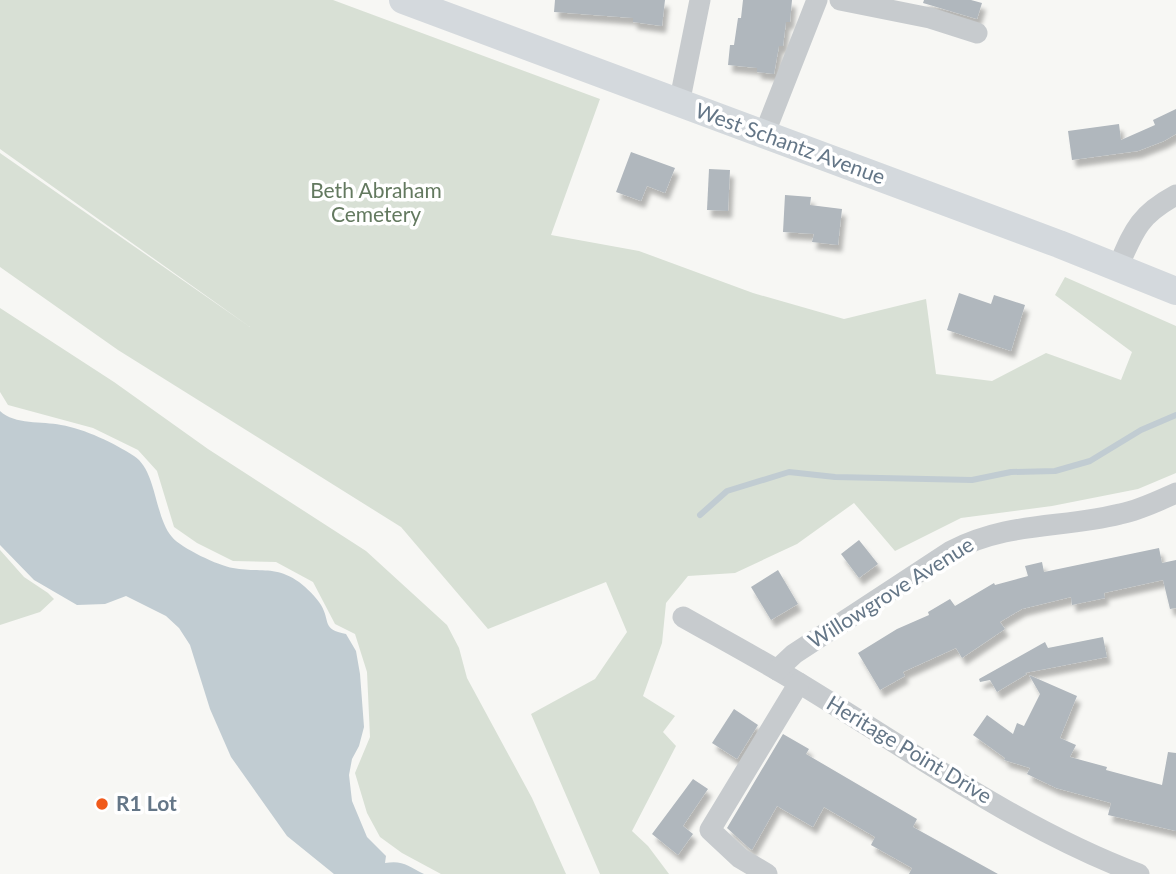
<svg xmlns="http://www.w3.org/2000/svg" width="1176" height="874" font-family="Lato,sans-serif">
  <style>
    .green { fill: #d8e0d5 }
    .water { fill: #c1ccd2 }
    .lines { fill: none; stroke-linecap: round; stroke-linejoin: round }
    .stream { stroke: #c1ccd2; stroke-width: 6 }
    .building { fill: #b0b7bd; filter: url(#shadow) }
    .minor { stroke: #c7cbce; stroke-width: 21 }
    .major { stroke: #d4d9dd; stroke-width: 28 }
    .poi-dot { fill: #f05a1b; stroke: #fff; stroke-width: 2.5 }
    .labels { text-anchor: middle; stroke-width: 7; stroke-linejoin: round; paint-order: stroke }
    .street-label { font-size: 21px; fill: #647687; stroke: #fff }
    .park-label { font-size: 21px; fill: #63795f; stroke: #fff }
    .poi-label { font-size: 21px; font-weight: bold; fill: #647687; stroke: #fff; text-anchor: start }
  </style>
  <defs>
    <filter id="shadow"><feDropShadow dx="4" dy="7" stdDeviation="2" flood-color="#0004"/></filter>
  </defs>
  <rect width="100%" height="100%" fill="#f7f7f4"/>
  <g class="green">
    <path d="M0,0H333L600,99L551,235L639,251L753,293L844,319L926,299L936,374L992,381L1046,353L1121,380L1132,352L1055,295L1065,277L1176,326V473L1138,489L1052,506L961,518L895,551L854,503L797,544L735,573L688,576L666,603L662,643L643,696L675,716L663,732L676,746L632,831L648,846L669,874H600L531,714L595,679L627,632L606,582L488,629L401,527L118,350L0,267V153L250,327L0,149Z"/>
    <path d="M0,308L114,382L208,449L366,551L447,625L459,648L467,678L532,798L566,874H441L402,853L380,837L367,813L355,773L370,737L367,672L355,634L335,624L313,582L276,562L233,561L197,543L174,527L157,471L138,450L93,428L8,405L0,392Z"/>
    <path d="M0,550L24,577L48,593L54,599L40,612L0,625Z"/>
  </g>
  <path class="water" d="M0,411C15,425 42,421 61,425C85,429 114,443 134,456C157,471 154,516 172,537C181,548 219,566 233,568C259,573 275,565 299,582C306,587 317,598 321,605C331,622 321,629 346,634L356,651L360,674L364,727L359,746L352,759L349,775L352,801L367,837L386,856L385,863C403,860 408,866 424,874H334L287,836L231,757L210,709L190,645L179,628L166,616L126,596L105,604L77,605L34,580L0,545Z"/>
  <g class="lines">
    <path class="stream" d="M700,515L727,491L789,472L835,477L972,480L1011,472L1055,471L1090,461L1141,430L1176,415"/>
  </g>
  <g class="building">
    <path d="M555,0H665L662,26L633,22V18L554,12Z"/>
    <path d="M743,0H792L790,22H786L783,46H779L774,74L757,72V68L728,65L730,45H734L738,18H741Z"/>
    <path d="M924,0H971L982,3L977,19L923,3Z"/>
    <path d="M1176,109V134L1164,141L1138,151L1072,160L1068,131L1119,124L1121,140L1155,125L1153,120Z"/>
    <path d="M631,152L675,168L665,193L647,186L641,201L616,192Z"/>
    <path d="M709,169L730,170L728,211L707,210Z"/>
    <path d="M785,195L811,197L810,205L842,209L838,245L812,242L814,234L783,232Z"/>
    <path d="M959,293L991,304L994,295L1025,305L1011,351L947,330Z"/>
    <path d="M859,540L878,564L859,578L841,554Z"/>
    <path d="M1159,548L1162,563L1176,560V608L1170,609L1163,580L1104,593L1105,598L1072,605L1071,597L1022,609L1000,622L1005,629L962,658L956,648L903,672L905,676L880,690L858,653L897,629L929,615L928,612L950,599L955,606L994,583L995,585L1028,576L1025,566L1042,562L1044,572Z"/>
    <path d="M778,570L798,604L771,620L751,587Z"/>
    <path d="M1103,637L1107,657L1025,673L1027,674L997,692L990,680L980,682L979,679L1045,642L1048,648Z"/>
    <path d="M1029,675L1077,696L1060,738L1076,745L1070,757L1107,767L1106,770L1162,785L1168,752L1176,753V831L1108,815L1111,803L1056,788L1027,774L1030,768L1004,760L1005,758L973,735L987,715L1013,734L1017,723L1024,726L1040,694Z"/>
    <path d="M734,709L758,725L737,759L712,743Z"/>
    <path d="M783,734L809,749L806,754L917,819L913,827L998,874H909L912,868L871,845L875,837L824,807L813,827L777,806L752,850L748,847L727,828Z"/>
    <path d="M693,779L708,789L683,826L693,834L678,855L652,834Z"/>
  </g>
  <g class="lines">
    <g class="minor">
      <path d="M840,0L930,18L977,33"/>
      <path d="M679,104L700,0"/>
      <path d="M764,135L817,0"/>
      <path d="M1118,267C1134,230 1139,215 1176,195"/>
      <path d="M683,617C722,639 761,660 799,683C908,749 1019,829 1139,874"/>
      <path d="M777,670L794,654L951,551C1010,521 1059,529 1120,514C1140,510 1158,501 1176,493"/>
      <path d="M767,874L740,858L710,830L799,683"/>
    </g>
    <path class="major" d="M403,0L1059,244L1176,291"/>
  </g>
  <circle class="poi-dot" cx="102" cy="804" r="7"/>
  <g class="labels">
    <g class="street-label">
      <text transform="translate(790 144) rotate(20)" y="7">West Schantz Avenue</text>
      <text transform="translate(891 593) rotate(-32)" y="7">Willowgrove Avenue</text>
      <text transform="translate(909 750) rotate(31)" y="7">Heritage Point Drive</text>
    </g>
    <g class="park-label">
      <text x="376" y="198">Beth Abraham<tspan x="376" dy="24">Cemetery</tspan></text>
    </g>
    <g class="poi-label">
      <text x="116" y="811">R1 Lot</text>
    </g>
  </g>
</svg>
